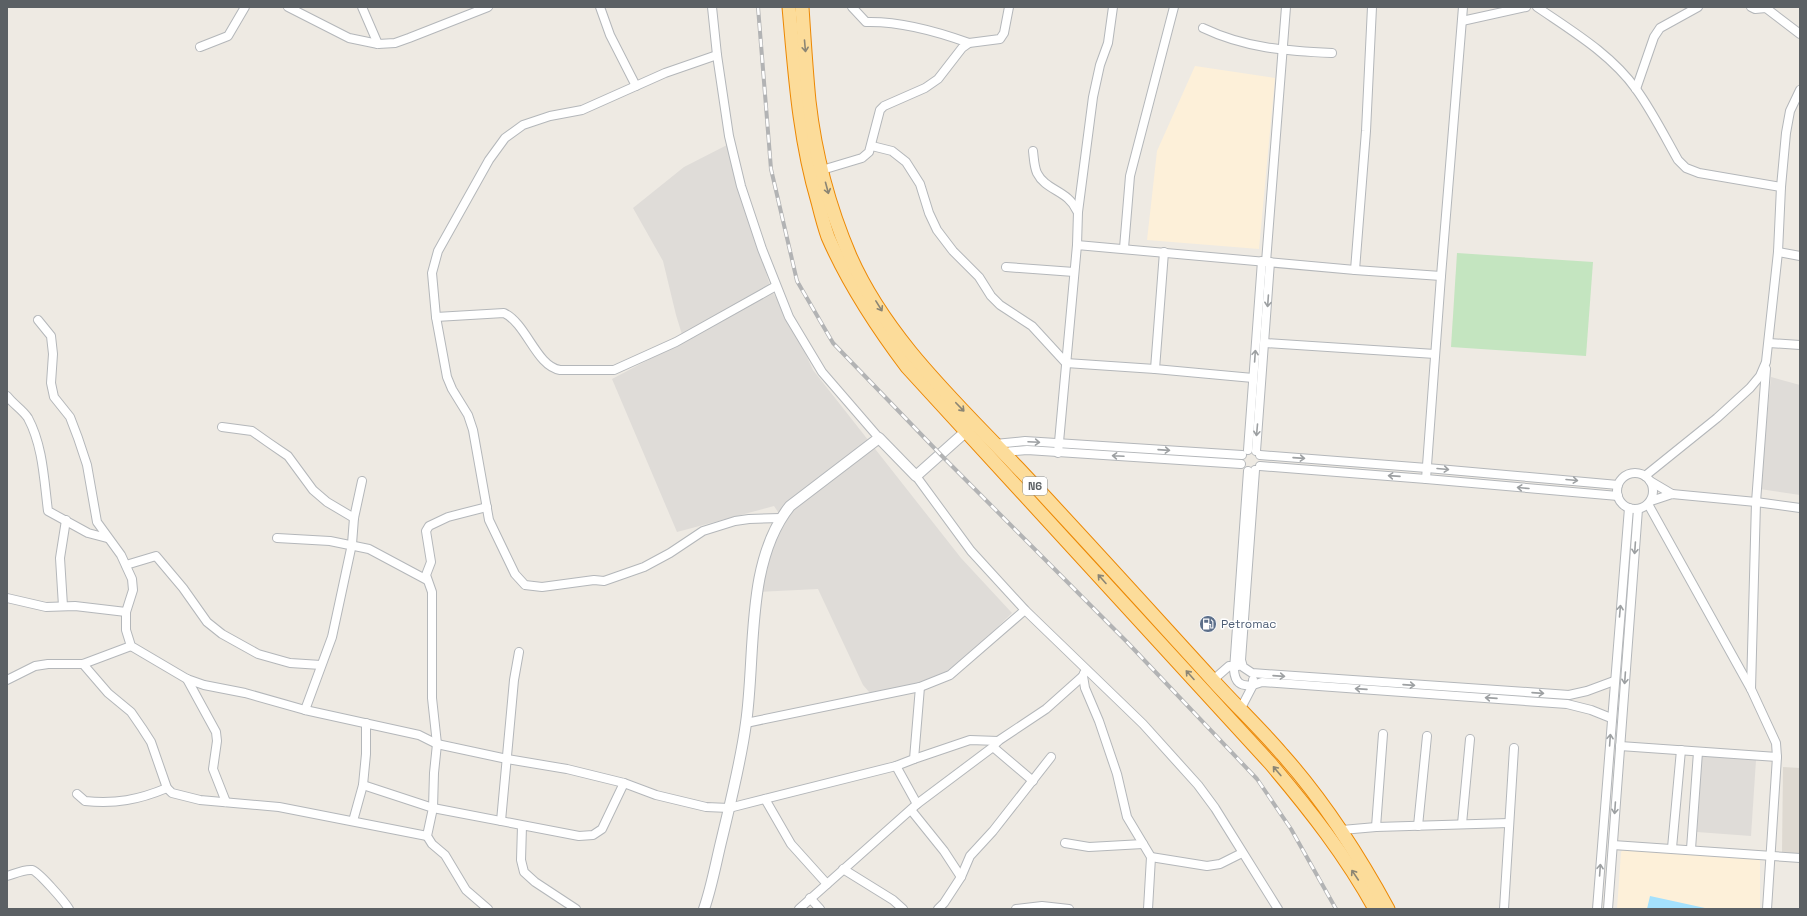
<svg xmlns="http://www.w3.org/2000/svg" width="1807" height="916" font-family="'Space Grotesk',sans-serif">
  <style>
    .commercial { fill: #fdf0d9 }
    .industrial { fill: #dfdcd8 }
    .education { fill: #ded9d1 }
    .green { fill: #c4e5c0 }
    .water { fill: #a4e1fd }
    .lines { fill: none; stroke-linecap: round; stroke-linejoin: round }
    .minor-casing { stroke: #b4b7ba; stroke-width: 10 }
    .tertiary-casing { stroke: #b4b7ba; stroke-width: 12 }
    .trunk-casing { stroke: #ec8804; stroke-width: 15 }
    .minor { stroke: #fff; stroke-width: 8 }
    .tertiary { stroke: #fff; stroke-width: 10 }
    .trunk { stroke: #fcdc9a; stroke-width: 13 }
    .rail-casing { stroke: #b2b3b4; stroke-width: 4 }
    .rail { stroke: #fff; stroke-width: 2.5; stroke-dasharray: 8; stroke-linecap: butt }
    .oneway { stroke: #8b8574 }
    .oneway2 { stroke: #9da0a2 }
    .labels { text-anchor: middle; stroke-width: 3; stroke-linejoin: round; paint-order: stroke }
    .shield { fill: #fff; stroke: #8c9092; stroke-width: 1 }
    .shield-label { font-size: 11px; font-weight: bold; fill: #5b6064 }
    .service-label { font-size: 12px; fill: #4e5e75; stroke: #fff; text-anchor: start }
  </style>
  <rect width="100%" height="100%" fill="#eeeae3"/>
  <g class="commercial">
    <path d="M1195,66L1275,78L1259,249L1147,240L1157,151Z"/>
    <path d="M1625,848L1760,856V909H1617L1621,852Z"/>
  </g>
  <g class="industrial">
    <path d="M727,145L771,289L792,325L813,370L961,558L1012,613L956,668L926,684L870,693L863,685L818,589L757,592L782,518L774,506L677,532L612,379L684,341L676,315L663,261L633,208L684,167Z"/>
    <path d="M1771,377L1800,385V495L1760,489Z"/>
    <path d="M1702,756L1756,760L1751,836L1697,832Z"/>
  </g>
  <path class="education" d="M1783,767L1800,768V853H1782Z"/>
  <path class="green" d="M1457,253L1593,262L1586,356L1451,347Z"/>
  <path class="water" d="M1650,896L1705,908V909H1647Z"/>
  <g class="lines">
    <g class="minor-casing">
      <g id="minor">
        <path d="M288,7L349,38L378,44L395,43L409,38L488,7"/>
        <path d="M362,7L378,44"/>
        <path d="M600,7L610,35L636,86"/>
        <path d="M712,7L717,55L729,136L741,186L762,249L789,317L822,372L879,438"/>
        <path d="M852,7L866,22C901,21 936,31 969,43"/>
        <path d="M1537,7C1572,31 1611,54 1636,89C1652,111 1665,137 1678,160L1686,168L1699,173L1781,187"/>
        <path d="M1751,7L1755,9L1766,8L1800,34"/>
        <path d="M1462,21L1526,7"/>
        <path d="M1203,28C1245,48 1286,51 1332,53"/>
        <path d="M200,47L228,36L245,7"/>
        <path d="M717,55L665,73L582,110L550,116L523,125L505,138L489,160L438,251L432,273L436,317L447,377L452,389L468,415L473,430L489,520L515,574L525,585L542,587L594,580L604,581L644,567L670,553L703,531L735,521L749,519L781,518"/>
        <path d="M1636,89L1654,37L1660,28L1698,7"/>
        <path d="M872,146L892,151L906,162L920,184L929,213L937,230L953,251L979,277L991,296L1000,305L1032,326L1066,363L1155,369"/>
        <path d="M1033,151C1034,159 1034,166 1037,173C1046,191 1068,190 1077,211"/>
        <path d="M822,170L862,158L869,152L880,110L884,106L925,88L938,79L962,48L969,43L1000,39L1004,33L1009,7"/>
        <path d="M1077,245L1078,212L1093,97L1100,65L1108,43L1113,7"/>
        <path d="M1124,248L1130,176L1174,7"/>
        <path d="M1164,252L1155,369L1253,378"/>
        <path d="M1778,252L1800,256"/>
        <path d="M1266,262L1286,7"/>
        <path d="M1006,267L1074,272"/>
        <path d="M1355,270L1366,131L1372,7"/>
        <path d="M436,317L504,313C527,324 536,366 560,370H614L676,342L776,286"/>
        <path d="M38,320L51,336L53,354L51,383L54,397L70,417L78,438L87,465L97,522L121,555L132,579L133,590L126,612V630L131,646L187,679L204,685L245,693L305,710L419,735L437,744L507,759L567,769L624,783L656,795L706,807L729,808L896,766L914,759L920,687"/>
        <path d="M1265,343L1435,354"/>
        <path d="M1769,343L1800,345"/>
        <path d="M7,396C13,404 23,410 28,418C43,446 44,480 48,511L88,533L107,538"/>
        <path d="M222,427L252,431L269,443L288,456L313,490L327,502L354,518"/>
        <path d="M995,444L1025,441L1242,455"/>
        <path d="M1248,450L1262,261"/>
        <path d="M1256,451L1270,262"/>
        <path d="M1004,452L1027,450L1241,464"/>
        <path d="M1058,453L1077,245L1355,270L1441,276"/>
        <path d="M1260,455L1427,468L1618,485"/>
        <path d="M1260,466L1426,479L1618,496"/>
        <path d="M1255,470L1241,660L1243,667L1252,673L1569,695L1587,691L1614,681"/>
        <path d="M1248,471L1234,670C1235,682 1240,687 1253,685V680"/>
        <circle cx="1635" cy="491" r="18"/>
        <path d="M916,476L971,551L1025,610L1143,724L1198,785L1215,808L1278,909"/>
        <path d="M1645,476L1717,418L1750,388L1760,376L1766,362L1778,252L1781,187L1786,133L1790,111L1800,90"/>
        <path d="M1426,479L1441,276L1463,7"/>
        <path d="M1650,481L1672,494"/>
        <path d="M1651,501L1672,494L1756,502L1800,508"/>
        <path d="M1648,504L1751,689L1776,743L1777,757L1767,909"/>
        <path d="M487,507L448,517L429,526L426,531L431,562L426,575L432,592V698L437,744L434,773L433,808L427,836L432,844L445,855L466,890L488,909"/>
        <path d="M277,538L330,541L369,549L427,580"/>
        <path d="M126,565L156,556L183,588L207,622L222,634L258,654L290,663L321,665"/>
        <path d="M7,598L46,607L75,606L126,612"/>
        <path d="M63,606L60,558L66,520"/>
        <path d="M83,664L108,693L131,712L142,728L151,742L167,788L172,793L200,800L279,807L427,836"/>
        <path d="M1084,673L1083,676L1085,688L1099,721L1117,774L1127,817L1151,857L1148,909"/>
        <path d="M187,679L216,732L217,741L213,769L226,802"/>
        <path d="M7,680L35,666L48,664H83L131,646"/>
        <path d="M1213,680L1229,666H1238"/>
        <path d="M1751,689L1756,502L1766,369"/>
        <path d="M305,710L332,637L352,544L354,518L362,481"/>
        <path d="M1240,710L1253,685L1262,682L1567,704L1591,710L1611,718"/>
        <path d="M746,723L920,687L950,675L1025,610"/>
        <path d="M1620,746L1777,757"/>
        <path d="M993,747L1033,781"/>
        <path d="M914,759L970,740L998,741"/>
        <path d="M896,766L917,804"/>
        <path d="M363,785L433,808L579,836L593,835L602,829L624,783"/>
        <path d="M77,794L85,801C116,804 138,800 167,788"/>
        <path d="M765,799L791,844L827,884"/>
        <path d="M911,810L944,851L961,877"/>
        <path d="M353,821L363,785L366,754V723"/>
        <path d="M501,821L514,680L519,652"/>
        <path d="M1462,824L1470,739"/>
        <path d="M522,826L521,860L524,872L535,882L576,909"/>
        <path d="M1418,826L1427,736"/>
        <path d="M1376,827L1383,734"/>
        <path d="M1342,830L1376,827L1509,823"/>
        <path d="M1065,843L1089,847L1143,844"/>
        <path d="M1613,845L1800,858"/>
        <path d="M1672,848L1681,750"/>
        <path d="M1691,849L1698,752"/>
        <path d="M1151,857L1207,866L1220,864L1242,853"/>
        <path d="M843,869L893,900L903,909"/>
        <path d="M7,876C14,874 24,869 32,870C38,871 65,902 69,909"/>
        <path d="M810,898L820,909"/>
        <path d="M799,909L917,804L993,747L998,741L1046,709L1083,676"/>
        <path d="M938,909L944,903L961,877L970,856L993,831L1051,757"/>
        <path d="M1016,909L1042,906L1069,909"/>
        <path d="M1504,909L1514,748"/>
        <path d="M1597,909L1629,508"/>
        <path d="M1608,909L1638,509"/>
      </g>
    </g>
    <g class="tertiary-casing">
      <path id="tertiary" d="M704,909C712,886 716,862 722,838C731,800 741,761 746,723C756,654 745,562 790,506L879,438L916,476L971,427"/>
    </g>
    <g class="trunk-casing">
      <g id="trunk">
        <path d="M789,7C795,73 799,138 818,202C821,214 824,226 828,237C849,285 876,326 907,367L1270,763C1309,809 1346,856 1375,909"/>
        <path d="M802,7C804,38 806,70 809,101C815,154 829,207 850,256C887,340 957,403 1018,468C1083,537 1146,607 1210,677C1233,703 1259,727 1282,754C1324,801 1358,854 1388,909"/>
      </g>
    </g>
    <use href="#minor" class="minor"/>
    <use href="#tertiary" class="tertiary"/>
    <use href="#trunk" class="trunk"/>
    <g class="rail-casing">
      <path id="rail" d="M758,7L771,169L797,281L833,343L941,455L1127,642L1257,779L1291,829L1336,909"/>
    </g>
    <use href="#rail" class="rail"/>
  </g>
  <defs><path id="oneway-shaft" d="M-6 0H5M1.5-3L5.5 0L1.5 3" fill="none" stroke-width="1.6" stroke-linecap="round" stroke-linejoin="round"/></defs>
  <g class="oneway">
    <use href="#oneway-shaft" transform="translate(805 46) rotate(85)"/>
    <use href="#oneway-shaft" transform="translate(827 188) rotate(75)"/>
    <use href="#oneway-shaft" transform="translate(879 306) rotate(58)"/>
    <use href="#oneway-shaft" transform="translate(960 407) rotate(46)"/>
    <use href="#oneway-shaft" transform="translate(1102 579) rotate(-132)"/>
    <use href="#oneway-shaft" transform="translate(1190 675) rotate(-132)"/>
    <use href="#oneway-shaft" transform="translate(1277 771) rotate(-130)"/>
    <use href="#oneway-shaft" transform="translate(1355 875) rotate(-124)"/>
  </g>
  <g class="oneway2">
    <use href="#oneway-shaft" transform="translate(1268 301) rotate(94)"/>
    <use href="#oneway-shaft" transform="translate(1255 356) rotate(-86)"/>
    <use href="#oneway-shaft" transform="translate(1257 430) rotate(95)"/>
    <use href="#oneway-shaft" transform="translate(1034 442) rotate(3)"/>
    <use href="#oneway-shaft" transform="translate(1164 450) rotate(4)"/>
    <use href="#oneway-shaft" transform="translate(1118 456) rotate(-177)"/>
    <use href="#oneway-shaft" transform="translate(1299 458) rotate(4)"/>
    <use href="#oneway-shaft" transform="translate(1443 469) rotate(5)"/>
    <use href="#oneway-shaft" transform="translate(1394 476) rotate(-176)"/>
    <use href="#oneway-shaft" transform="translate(1572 480) rotate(5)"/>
    <use href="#oneway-shaft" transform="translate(1523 488) rotate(-175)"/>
    <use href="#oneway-shaft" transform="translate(1635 548) rotate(94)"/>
    <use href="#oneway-shaft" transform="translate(1620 611) rotate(-85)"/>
    <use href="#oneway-shaft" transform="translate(1279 676) rotate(4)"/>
    <use href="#oneway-shaft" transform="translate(1625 678) rotate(94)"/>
    <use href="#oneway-shaft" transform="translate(1409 685) rotate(4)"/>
    <use href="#oneway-shaft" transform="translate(1361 689) rotate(-176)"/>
    <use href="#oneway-shaft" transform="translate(1538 693) rotate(4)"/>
    <use href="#oneway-shaft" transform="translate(1491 698) rotate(-176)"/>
    <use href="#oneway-shaft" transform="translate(1610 740) rotate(-86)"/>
    <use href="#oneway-shaft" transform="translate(1615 808) rotate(94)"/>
    <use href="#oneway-shaft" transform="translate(1600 870) rotate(-86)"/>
  </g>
  <defs>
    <g id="fuel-disc" transform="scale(0.9)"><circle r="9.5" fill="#5c6f8a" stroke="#fff"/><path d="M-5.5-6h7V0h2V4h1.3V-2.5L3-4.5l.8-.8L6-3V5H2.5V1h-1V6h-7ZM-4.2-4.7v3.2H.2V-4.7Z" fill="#fff"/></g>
  </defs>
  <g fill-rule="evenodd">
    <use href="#fuel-disc" x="1208" y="624"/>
  </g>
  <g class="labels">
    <rect class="shield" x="1023" y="477" width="24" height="18" rx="3"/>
    <g class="shield-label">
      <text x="1035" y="490">N6</text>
    </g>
    <g class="service-label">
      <text x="1221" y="628">Petromac</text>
    </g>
  </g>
  <rect width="1807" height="916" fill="none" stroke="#5b6064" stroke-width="16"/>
</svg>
